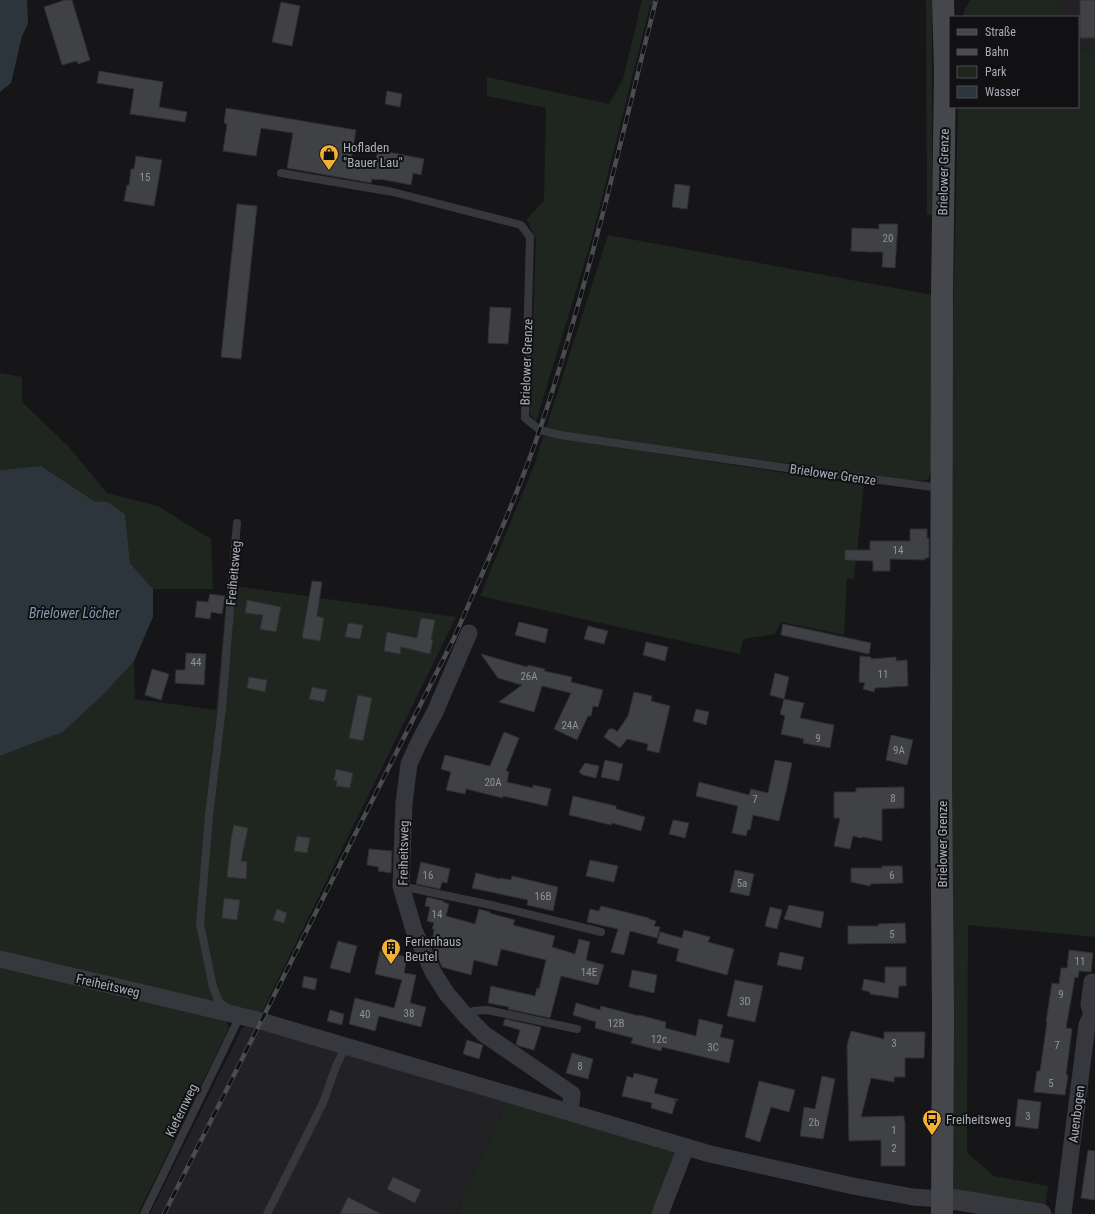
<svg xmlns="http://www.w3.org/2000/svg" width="1095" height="1214" font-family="'Roboto Condensed',sans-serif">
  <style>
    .built { fill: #222225 }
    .green { fill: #1e261f }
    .water { fill: #2c353c }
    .building { fill: #404145; stroke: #303034 }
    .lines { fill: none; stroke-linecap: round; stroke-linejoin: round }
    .service { stroke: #37383d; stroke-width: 8 }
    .minor { stroke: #37383d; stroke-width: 17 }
    .tertiary { stroke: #37383d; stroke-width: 21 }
    .secondary { stroke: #45474d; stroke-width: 22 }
    .rail-casing { stroke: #4a4c52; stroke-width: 4.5 }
    .rail { stroke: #111113; stroke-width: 3; stroke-dasharray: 9; stroke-linecap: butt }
    .labels { text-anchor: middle; stroke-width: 4; stroke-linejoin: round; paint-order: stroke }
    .number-label { font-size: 11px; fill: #8e929b }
    .poi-label { font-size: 13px; fill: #a8adb8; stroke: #111113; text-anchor: start }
    .street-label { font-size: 13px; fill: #a8adb8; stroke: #111113 }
    .water-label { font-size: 14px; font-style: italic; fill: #7f9bb3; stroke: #111113 }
  </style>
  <rect width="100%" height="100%" fill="#161618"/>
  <g class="built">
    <path d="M1059,0H1095V49L1078,50V17H1059Z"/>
    <path d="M250,1025L507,1101L456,1214H150L242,1028Z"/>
  </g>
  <g class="green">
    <path d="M642,0H657L650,6L590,245L536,422L530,414V404L536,240L527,219L544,201L546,108L487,96V77L609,104L623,79Z"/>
    <path d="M926,0H932V215L927,214Z"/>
    <path d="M971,0H1059V17H963L965,8Z"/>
    <path d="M1095,49V937L968,925L967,1153L994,1176L1048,1186L1045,1208L952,1191L950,451L958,107H1078V50Z"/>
    <path d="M608,235L933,295L932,470L928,480L913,481L562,432L546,428Z"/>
    <path d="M0,373L22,377V402L69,447L107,493L158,506L211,539L213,589H153L130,563L125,514L108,502L94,501L41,466L0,470Z"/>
    <path d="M543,436L864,485L854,579L847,578L844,635L781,622L775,634L743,639L740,654L480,596L535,463Z"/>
    <path d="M235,586L456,617L260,1016L0,953V756L63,732L104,694L134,661L135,699L216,710L227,591Z"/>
    <path d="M0,967L226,1020L229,1028L138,1214H0Z"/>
    <path d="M507,1101L679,1152L655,1214H456Z"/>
  </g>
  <g class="water">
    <path d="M0,0H27L28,24L22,36L11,83L0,92Z"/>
    <path d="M41,466L94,501L108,502L125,514L130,563L153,589V617L134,661L104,694L63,732L0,756V470Z"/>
  </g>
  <g class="building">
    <path d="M65,0H72L90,60L78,64L77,61L62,65L44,7Z"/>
    <rect x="1080" y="0" width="15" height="38"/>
    <path d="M281,2L300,6L292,46L272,42Z"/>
    <path d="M99,71L163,82L159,107L187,112L185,122L130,114L134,89L97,83Z"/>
    <path d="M387,91L402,94L400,107L385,104Z"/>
    <path d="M226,108L356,130L351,161L375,164L378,150L424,159L421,175L413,173L411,185L380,179L379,180L372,179L371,183L287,168L293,133L261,128L256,156L223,151L227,124L224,123Z"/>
    <path d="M136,156L162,160L154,206L124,201L127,185H129L131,169H134Z"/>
    <path d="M675,184L690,186L687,209L672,207Z"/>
    <path d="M237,204L257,206L241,359L221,357Z"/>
    <path d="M879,224H898L895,268L882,267L883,252H869L851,251L852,228L879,229Z"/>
    <path d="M490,307L511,308L508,344L488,343Z"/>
    <path d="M910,529H927V538H929V558H925V560L890,559V571H873V561L845,560V550H870V541H910Z"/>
    <path d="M312,581L322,582L317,616L324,618L320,641L302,638Z"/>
    <path d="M210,594L225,596L222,614L211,612L210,619L195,617L197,601L208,602Z"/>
    <path d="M247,600L281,607L276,632L260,629L263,615L245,613Z"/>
    <path d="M421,618L435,620L431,640H433L430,654L401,647L400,654L384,651L387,632L417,638Z"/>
    <path d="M519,622L548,629L545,643L515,635Z"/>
    <path d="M348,623L363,625L360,639L345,637Z"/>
    <path d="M783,624L871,643L869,654L781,635Z"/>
    <path d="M588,626L608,631L604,644L584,639Z"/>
    <path d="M646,642L668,647L665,661L643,655Z"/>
    <path d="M186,653L206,654L204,685L175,683L176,670H185Z"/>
    <path d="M481,654L527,667L528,665L545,669L544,671L572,677L571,682L603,690L598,707L593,706L591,716H588L577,740L554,729L571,693L542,686L534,712L499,702L522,685L498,678Z"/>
    <path d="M860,656L871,657V659L896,657V661L907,660L908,686L875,688L874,692L863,689L865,683L859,682Z"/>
    <path d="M152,669L169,674L161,700L145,695Z"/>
    <path d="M775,673L789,677L784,699L770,695Z"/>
    <path d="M249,677L267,680L265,692L247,688Z"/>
    <path d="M312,687L327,690L324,702L309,699Z"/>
    <path d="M634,692L652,696L651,701L670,706L659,753L647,750L648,744L627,739L620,748L604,737L609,729H614L617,732L628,716Z"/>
    <path d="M358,695L372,698L363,741L349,738Z"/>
    <path d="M784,699L804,703L800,718L834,725L830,748L803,743L804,739L781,734L785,716L780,714Z"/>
    <path d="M696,709L709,712L706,725L693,721Z"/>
    <path d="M504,732L519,738L506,771L509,772L507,782L533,788V785L551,789L547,806L503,796V798L466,789L465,794L446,790L451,772L441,769L445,755L490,766Z"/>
    <path d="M891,735L913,740L907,765L886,760Z"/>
    <path d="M605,760L623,764L619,781L601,777Z"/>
    <path d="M775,760L792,763L787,787L779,821L753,815L750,830L748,829L746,836L732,833L738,806L696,796L699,782L749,795L751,789L768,793Z"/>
    <path d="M585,763L599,766L596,778L583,775L579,772Z"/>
    <path d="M336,769L353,773L350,788L336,786L337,781L334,780Z"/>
    <path d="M904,787V808L882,809V841L863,837L861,838L853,836L850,849L834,846L840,818H834V792H856V788Z"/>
    <path d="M573,796L616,806V809L645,817L641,831L612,823L611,825L569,815Z"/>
    <path d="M673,820L689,823L685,838L669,834Z"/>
    <path d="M234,825L248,828L241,861L247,862L246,879L227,877L231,838Z"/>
    <path d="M297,836L310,838L307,853L294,851Z"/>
    <path d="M369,849L392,851L391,873L378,871L379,867L367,865Z"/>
    <path d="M590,860L618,866L614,882L586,876Z"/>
    <path d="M421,862L450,869L447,883L442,882L440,889L416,884Z"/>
    <path d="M882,866H902L903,883L870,884V886L851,882V868H882Z"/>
    <path d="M735,870L754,874L749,896L730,892Z"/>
    <path d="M476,873L500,879V878L511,880L512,876L558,887L553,911L527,905L528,900L472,888Z"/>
    <path d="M427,897L444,901L443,902L449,904L446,916L475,924L479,909L490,912L489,913L515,920L513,925L555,936L552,947L575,954L579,939L590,942L586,960L604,965L598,985L561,976L550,1018L508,1009L509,1007L488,1003L491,986L535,996L537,988L539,989L546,960L501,949L497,966L474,960L471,975L442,967L432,944L434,929H432L434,923L427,921L430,907L425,906Z"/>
    <path d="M224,898L240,900L237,920L222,918Z"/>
    <path d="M789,905L824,912L821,928L784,919Z"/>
    <path d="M601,906L649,918V919L656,921L654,926L660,927L657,938L630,931L624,955L611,952L618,929L587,922L590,909L599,911Z"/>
    <path d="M770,907L782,910L777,929L765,926Z"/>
    <path d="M277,909L287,913L284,923L273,920Z"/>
    <path d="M905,923L906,943L848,944V926H878V924Z"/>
    <path d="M684,930L710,937L708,942L734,949L727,975L676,961L679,949L657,943L660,932L682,938Z"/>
    <path d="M338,941L357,946L350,973L330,968Z"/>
    <path d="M1069,950L1093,953L1091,972L1079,971L1078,978L1075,977L1066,1028L1072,1029L1066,1075H1068L1065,1095L1034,1092L1037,1071H1040L1047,1022H1046L1052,983L1059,984L1061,968H1067Z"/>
    <path d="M380,951L407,957L404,973L416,975L410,1003L426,1007L421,1027L379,1016L375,1031L349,1024L355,998L394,1008L402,980L375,974Z"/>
    <path d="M780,952L804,957L801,970L777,965Z"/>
    <path d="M885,967H906V986H899L898,998L870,994V992L862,990L864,979L885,983Z"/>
    <path d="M632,970L657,975L654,993L629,987Z"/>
    <path d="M304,976L317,979L315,990L302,987Z"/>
    <path d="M735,980L763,986L755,1022L727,1016Z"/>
    <path d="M576,1003L600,1010L601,1006L639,1016V1015L666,1022L665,1028L696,1036L699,1019L723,1025L720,1037L734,1040L729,1063L662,1047L661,1051L631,1043L633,1038L595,1028L596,1022L573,1015Z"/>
    <path d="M330,1010L344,1014L342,1025L327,1021Z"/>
    <path d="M505,1019L541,1027L534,1050L519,1046L516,1044L520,1030L503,1025Z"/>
    <path d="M851,1031L884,1039V1032H925L924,1058H905V1077H894V1082L871,1078L861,1117L904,1116V1121H905V1166H881V1140L849,1141L847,1045Z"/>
    <path d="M467,1040L483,1045L479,1059L463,1054Z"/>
    <path d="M572,1053L593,1059L588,1079L566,1073Z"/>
    <path d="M634,1073L658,1079L654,1093L679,1100L674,1101H676L672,1114L651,1108L652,1103L622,1096L627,1076L633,1078Z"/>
    <path d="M822,1076L835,1079L823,1139L800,1136L804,1107L815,1109Z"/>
    <path d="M759,1081L795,1090L789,1112L771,1107L760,1142L745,1137Z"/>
    <path d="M1018,1099L1041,1102L1038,1129L1015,1126Z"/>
    <path d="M1088,1150L1095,1151V1200L1081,1198Z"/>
    <path d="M393,1177L421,1190L415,1203L387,1189Z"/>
    <path d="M348,1197L381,1214H340Z"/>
  </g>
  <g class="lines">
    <g class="service">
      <path d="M281,173L393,192L521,225L530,237L525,418L540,430L560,435L787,468L941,488"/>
      <path d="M401,886L491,905L601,932"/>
      <path d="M229,1009L219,1002L213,987L200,924L209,816L222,708L237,523"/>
      <path d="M465,1015L473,1011L487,1010L577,1029"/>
      <path d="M144,1214L240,1016L238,1015"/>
      <path d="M267,1214L323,1103L336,1066L346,1046"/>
    </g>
    <g class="minor">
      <path d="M469,633L435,712L419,742L409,764L404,803L401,886L414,930L433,972L447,994L465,1015L484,1034L572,1094L570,1112"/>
      <path d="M0,959L261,1021L710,1154L853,1186L913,1197L942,1199"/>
      <path d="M1092,1014L1089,1005L1092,982"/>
      <path d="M660,1214L686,1147"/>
      <path d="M1063,1214L1087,1025L1092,1014H1095"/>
    </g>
    <path class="tertiary" d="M942,1199L958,1200L1041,1214"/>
    <path class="secondary" d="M942,1214L943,1013L941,777L942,295L945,70L943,0"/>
    <g class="rail-casing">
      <path id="rail" d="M164,1214L454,638C484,569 516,500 540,429C587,289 620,144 656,0"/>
    </g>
    <use href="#rail" class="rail"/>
  </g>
  <defs>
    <g id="shop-pin" transform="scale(1)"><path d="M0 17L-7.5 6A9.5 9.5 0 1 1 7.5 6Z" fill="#f2b134" stroke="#111113"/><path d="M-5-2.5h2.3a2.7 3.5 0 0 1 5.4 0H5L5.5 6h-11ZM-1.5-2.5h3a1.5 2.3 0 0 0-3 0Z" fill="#111"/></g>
    <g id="building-pin" transform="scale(1)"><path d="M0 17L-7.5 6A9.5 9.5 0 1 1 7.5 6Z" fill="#f2b134" stroke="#111113"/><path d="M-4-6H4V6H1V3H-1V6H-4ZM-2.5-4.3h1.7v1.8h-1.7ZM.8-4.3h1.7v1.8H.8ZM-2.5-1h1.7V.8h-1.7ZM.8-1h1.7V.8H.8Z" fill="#111"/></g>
    <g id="bus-pin" transform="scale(1)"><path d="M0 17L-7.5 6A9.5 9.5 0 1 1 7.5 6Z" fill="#f2b134" stroke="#111113"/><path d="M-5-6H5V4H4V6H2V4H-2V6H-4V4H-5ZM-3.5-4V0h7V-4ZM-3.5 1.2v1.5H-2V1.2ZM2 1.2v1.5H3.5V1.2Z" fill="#111"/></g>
  </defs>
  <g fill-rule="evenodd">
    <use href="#shop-pin" x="329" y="154"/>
    <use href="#building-pin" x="391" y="948"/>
    <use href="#bus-pin" x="932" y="1119"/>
  </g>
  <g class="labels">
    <g class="number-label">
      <text x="145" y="181">15</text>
      <text x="888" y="242">20</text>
      <text x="898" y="554">14</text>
      <text x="196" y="666">44</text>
      <text x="883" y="678">11</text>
      <text x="529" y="680">26A</text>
      <text x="570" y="729">24A</text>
      <text x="818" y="742">9</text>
      <text x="899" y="754">9A</text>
      <text x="493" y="786">20A</text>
      <text x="893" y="802">8</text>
      <text x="755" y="803">7</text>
      <text x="428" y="879">16</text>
      <text x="892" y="879">6</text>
      <text x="742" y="887">5a</text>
      <text x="543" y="900">16B</text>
      <text x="437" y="918">14</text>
      <text x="892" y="938">5</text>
      <text x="1080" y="965">11</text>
      <text x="589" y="976">14E</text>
      <text x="1061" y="998">9</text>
      <text x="745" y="1005">3D</text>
      <text x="409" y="1017">38</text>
      <text x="365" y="1018">40</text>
      <text x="616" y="1027">12B</text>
      <text x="659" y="1043">12c</text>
      <text x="894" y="1047">3</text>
      <text x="1057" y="1049">7</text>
      <text x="713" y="1051">3C</text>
      <text x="580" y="1070">8</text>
      <text x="1051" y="1087">5</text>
      <text x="1028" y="1120">3</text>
      <text x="814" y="1126">2b</text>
      <text x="894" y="1134">1</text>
      <text x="894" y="1152">2</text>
    </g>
    <g class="poi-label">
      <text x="343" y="152">Hofladen<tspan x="343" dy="15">"Bauer Lau"</tspan></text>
      <text x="405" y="946">Ferienhaus<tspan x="405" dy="15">Beutel</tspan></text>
      <text x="946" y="1124">Freiheitsweg</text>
    </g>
    <g class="street-label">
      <text transform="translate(943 172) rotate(-89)" y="5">Brielower Grenze</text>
      <text transform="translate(526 362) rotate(-88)" y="5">Brielower Grenze</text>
      <text transform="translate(833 474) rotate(8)" y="5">Brielower Grenze</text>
      <text transform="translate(233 573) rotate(-85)" y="5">Freiheitsweg</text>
      <text transform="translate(942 844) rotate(-90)" y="5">Brielower Grenze</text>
      <text transform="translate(403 853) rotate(-89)" y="5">Freiheitsweg</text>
      <text transform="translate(108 985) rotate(13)" y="5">Freiheitsweg</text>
      <text transform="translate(181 1110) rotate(-64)" y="5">Kiefernweg</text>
      <text transform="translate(1076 1114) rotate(-83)" y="5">Auenbogen</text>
    </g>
    <g class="water-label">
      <text x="74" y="618">Brielower Löcher</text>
    </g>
  </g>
  <rect x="949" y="16" width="130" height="92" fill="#111113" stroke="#4d4f55"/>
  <rect x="957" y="29" width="20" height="6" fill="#45474d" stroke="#4d4f55"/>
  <text x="985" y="36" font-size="12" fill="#a8adb8">Straße</text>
  <rect x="957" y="49" width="20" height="6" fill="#4a4c52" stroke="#4d4f55"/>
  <text x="985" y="56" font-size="12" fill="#a8adb8">Bahn</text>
  <rect x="957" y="66" width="20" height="12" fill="#1e261f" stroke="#4d4f55"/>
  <text x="985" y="76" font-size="12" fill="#a8adb8">Park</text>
  <rect x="957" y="86" width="20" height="12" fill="#2c353c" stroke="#4d4f55"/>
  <text x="985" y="96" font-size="12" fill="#a8adb8">Wasser</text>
</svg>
